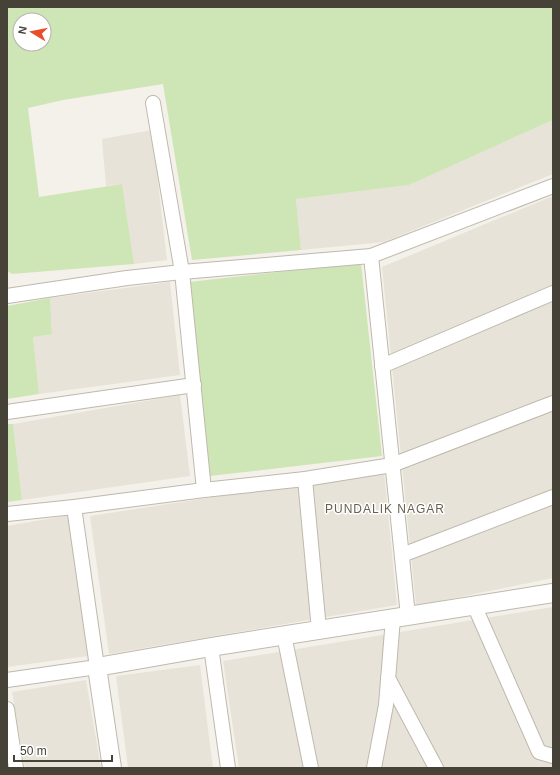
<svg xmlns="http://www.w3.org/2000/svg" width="560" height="775" font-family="Helvetica,sans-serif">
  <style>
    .residential { fill: #e7e3d8 }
    .green { fill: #cee5b6; fill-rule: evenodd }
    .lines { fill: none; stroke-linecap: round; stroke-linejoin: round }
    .minor-casing { stroke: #bfb9ad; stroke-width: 16 }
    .tertiary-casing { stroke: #bfb9ad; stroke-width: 20 }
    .minor { stroke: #fff; stroke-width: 14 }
    .tertiary { stroke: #fff; stroke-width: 18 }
    .labels { text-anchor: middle; stroke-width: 3; stroke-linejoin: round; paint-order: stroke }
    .neighbourhood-label { font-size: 12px; letter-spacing: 1px; fill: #696050; stroke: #fff }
  </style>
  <rect width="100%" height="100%" fill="#f4f1ea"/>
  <g class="residential">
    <path d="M553,120V174L384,242L301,250L296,199L409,185Z"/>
    <path d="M152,130L167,260L134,264L122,184L106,186L102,139Z"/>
    <path d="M553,196V578L416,606L382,267Z"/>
    <path d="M170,282L180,375L39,394L33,337L52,333L50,298Z"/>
    <path d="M180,395L190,476L22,500L13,424Z"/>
    <path d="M384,471L397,605L109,654L90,516Z"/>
    <path d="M70,515L88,656L7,667V526Z"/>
    <path d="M553,607V768H239L223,661Z"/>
    <path d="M200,665L213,768H128L116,676Z"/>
    <path d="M86,680L101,768H25L12,692Z"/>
  </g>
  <g class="green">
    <path d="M7,7H553V120L409,185L296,199L301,250L192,260L163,84L63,100L28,108L39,197L122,184L134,264L12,274L7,271ZM20,20H44V44H20Z"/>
    <path d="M361,263L382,456L210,476L189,282Z"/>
    <path d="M50,298L52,334L33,337L39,394L7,399V306Z"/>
    <path d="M7,424H13L22,500L7,502Z"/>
  </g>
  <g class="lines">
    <g class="minor-casing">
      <g id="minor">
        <path d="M153,103L182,272L204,490"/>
        <path d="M371,256L408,616"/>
        <path d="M7,296L127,278L182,272L371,256L553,186"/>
        <path d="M382,366L553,293"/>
        <path d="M7,412L194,385"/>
        <path d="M305,479L319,630"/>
        <path d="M7,514L74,507L204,490L305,479L392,465L553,403"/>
        <path d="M402,555L553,497"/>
        <path d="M474,605L539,752L553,756"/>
        <path d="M284,635L311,768"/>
        <path d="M211,647L228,768"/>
        <path d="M388,678L436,768"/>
        <path d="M7,680L97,667L74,507"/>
        <path d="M7,709L16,768"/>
        <path d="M374,768L386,705L393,618"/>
      </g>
    </g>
    <g class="tertiary-casing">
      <path id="tertiary" d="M112,768L97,667L211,647L553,593"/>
    </g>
    <use href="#minor" class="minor"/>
    <use href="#tertiary" class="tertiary"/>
  </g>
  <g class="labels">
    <g class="neighbourhood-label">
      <text x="385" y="513">PUNDALIK NAGAR</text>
    </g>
  </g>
  <rect width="560" height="775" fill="none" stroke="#474238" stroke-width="16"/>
  <g transform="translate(32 32) rotate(280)"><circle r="19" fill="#ffffff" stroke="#b5b3af"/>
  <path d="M0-3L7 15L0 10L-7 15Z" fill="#ea4d2a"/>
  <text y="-6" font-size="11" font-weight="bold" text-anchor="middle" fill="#474238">N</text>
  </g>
  <path d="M14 755v6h98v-6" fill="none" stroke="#474238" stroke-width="2"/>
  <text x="20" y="755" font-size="12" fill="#474238" stroke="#ffffff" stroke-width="3" paint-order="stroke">50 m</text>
</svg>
